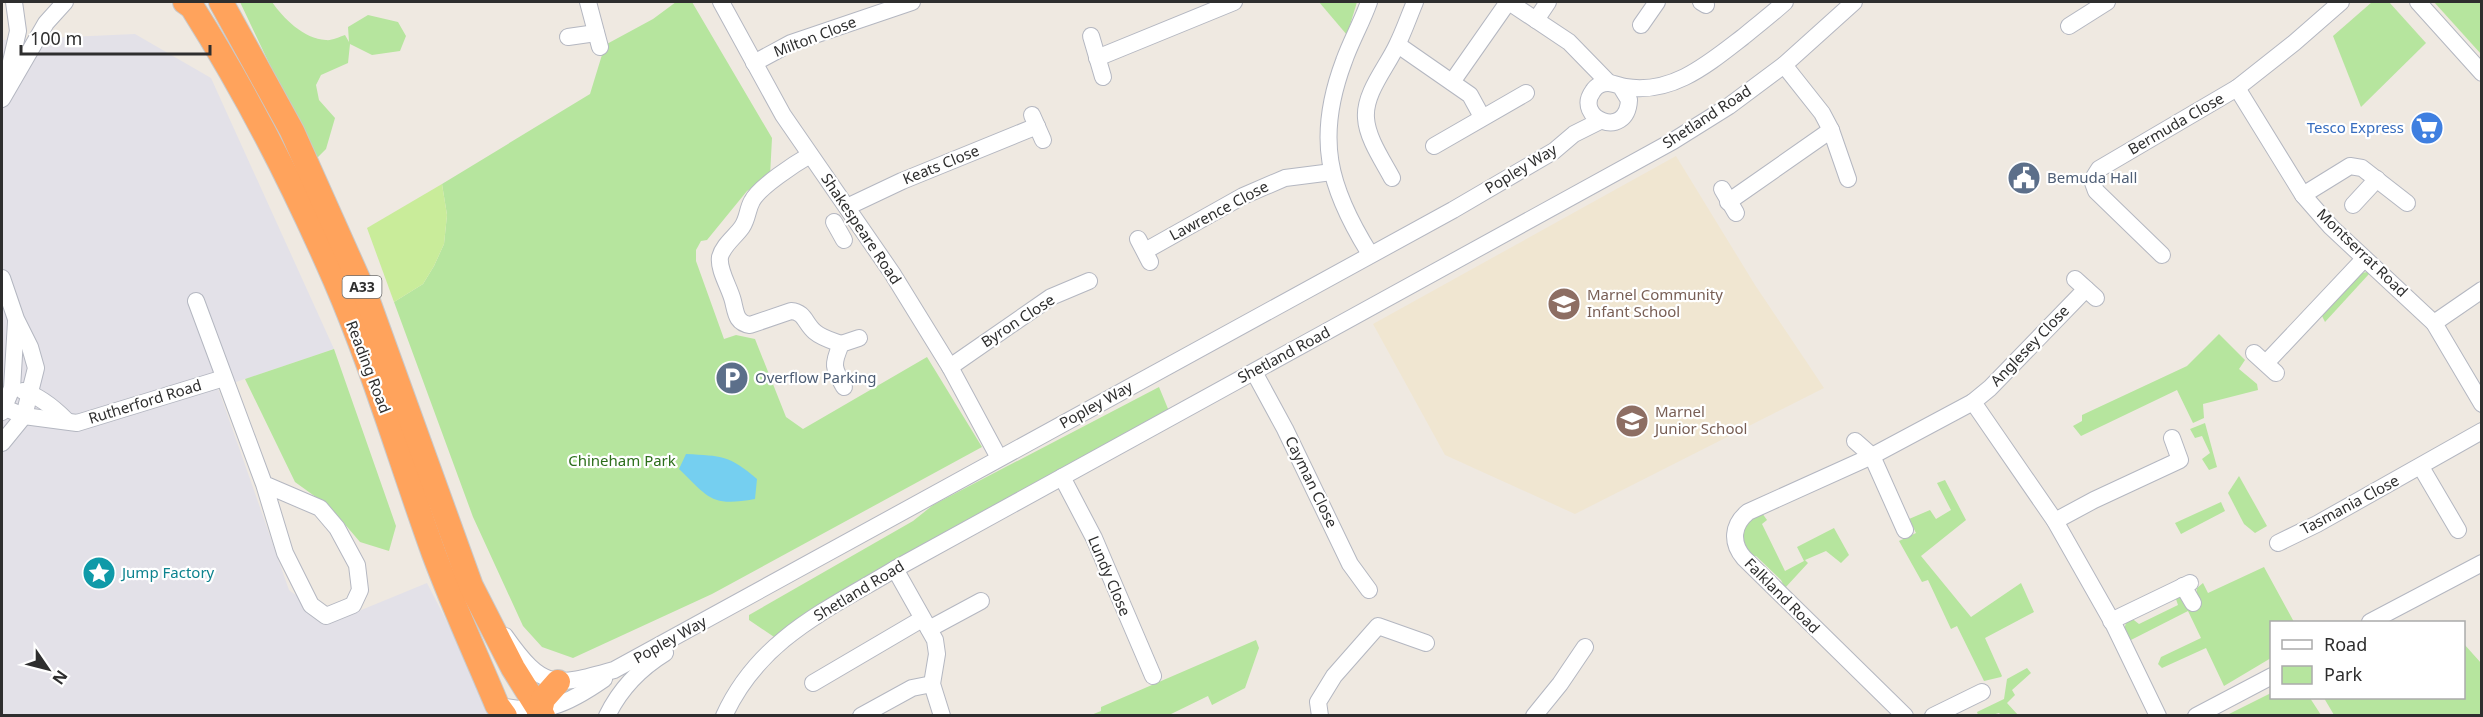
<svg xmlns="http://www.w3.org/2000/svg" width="2483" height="717" font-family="'Noto Sans',sans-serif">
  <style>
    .industrial { fill: #e3e1e8 }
    .education { fill: #f0e6d1 }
    .green { fill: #b6e59e }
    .pitch { fill: #c9ec9a }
    .water { fill: #75cff0 }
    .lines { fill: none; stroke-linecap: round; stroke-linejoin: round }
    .minor-casing { stroke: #b4b7c1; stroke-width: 18 }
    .highway-casing { stroke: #c9c9c9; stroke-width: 26 }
    .minor { stroke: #fff; stroke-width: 16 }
    .highway { stroke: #ffa35c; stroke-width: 24 }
    .labels { text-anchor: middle; stroke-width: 4.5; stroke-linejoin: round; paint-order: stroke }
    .shield { fill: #fff; stroke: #6d6d6d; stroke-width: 1.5 }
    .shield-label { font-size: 14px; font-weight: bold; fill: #2e2e2e }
    .street-label { font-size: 15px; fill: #2e2e2e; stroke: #fff }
    .shop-label { font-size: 15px; fill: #366cbe; stroke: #fff; text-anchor: end }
    .service-label { font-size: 15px; fill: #4e5e75; stroke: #fff; text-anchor: start }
    .education-label { font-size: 15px; fill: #785e54; stroke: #fff; text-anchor: start }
    .park-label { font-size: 15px; fill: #2c6e1b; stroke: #fff }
    .culture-label { font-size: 15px; fill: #0d838f; stroke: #fff; text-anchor: start }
  </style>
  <rect width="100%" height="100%" fill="#efe9e1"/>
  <path class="industrial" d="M135,34L211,78L334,349L218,388L289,590L332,622L427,583L495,715H2V40Z"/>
  <path class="education" d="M1676,156L1755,285L1824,388L1575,514L1445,455L1373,324Z"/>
  <g class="green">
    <path d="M240,2H272C283,18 304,39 326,40C331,41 339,37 345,35L349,42L348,27L368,15L398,22L406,36L400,51L372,55L350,44L348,63L321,75L316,85L319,100L335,118L326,149L315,160Z"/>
    <path d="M676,2H692L772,138L770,176L747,191L707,240L701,241L696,250V261L724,339L736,335L755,339L786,417L803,429L927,357L982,447L712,594L573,658L542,647L523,626L473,517L394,302L423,284L434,266L444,244L447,215L442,184L590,94L605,45L653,19Z"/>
    <path d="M1319,2H1357L1347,35Z"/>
    <path d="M2372,2H2389L2426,43L2361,107L2333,36Z"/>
    <path d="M2434,2H2481V54Z"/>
    <path d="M2367,272L2369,274L2325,322L2322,316L2323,311L2362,273Z"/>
    <path d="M2219,334L2245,360L2239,369L2257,384L2258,390L2203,404L2204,418L2193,423L2177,390L2081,436L2073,426L2082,421V415L2187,366Z"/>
    <path d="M334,349L396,526L389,551L360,542L331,508L295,482L245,379Z"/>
    <path d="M1159,387L1171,416L780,641L749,620V615L913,521L933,505Z"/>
    <path d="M2205,423L2217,467L2209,470L2202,459L2210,453L2202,436L2195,438L2190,429Z"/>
    <path d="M2239,476L2267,526L2255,533L2244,524L2228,493Z"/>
    <path d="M1945,480L1966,520L1921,556L1971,617L2021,583L2034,612L1985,638L2002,676L2001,677L1984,681L1957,626L1951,629L1928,580L1922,582L1899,541L1916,533L1909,519L1930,510L1936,519L1951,510L1937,483Z"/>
    <path d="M2221,502L2225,511L2181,534L2175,523Z"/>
    <path d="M1762,513L1767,520L1762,524L1785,571L1804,561L1797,547L1834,528L1849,555L1841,563L1826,551L1805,560L1808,563L1785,588L1781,580L1756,556L1751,557L1747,552L1742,533L1751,518Z"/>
    <path d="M2264,567L2294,622H2272L2271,658L2224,686L2206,648L2162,668L2158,664L2161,657L2201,638L2188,611L2129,641C2123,631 2123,626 2130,617L2139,624L2178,605L2175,596L2183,598L2196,595L2197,588L2203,583L2208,593Z"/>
    <path d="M1256,640L1259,648L1245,688L1212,705L1208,696L1169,715H1091L1101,711V707Z"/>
    <path d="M2464,644L2481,663V715H2334L2324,698H2464Z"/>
    <path d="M2027,668L2031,673L2012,690L2015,695L2007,703L2018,715H2001L1999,713L1992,715H1978L1977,712L2004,699L2007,679Z"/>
    <path d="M2271,693L2272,698H2310L2321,715H2227Z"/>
  </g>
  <path class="pitch" d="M442,184L447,215L444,244L434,266L423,284L394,302L367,228Z"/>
  <path class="water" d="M686,454C722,456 729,455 757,479L755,499C711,507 709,498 679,469Z"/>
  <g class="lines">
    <g class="minor-casing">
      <g id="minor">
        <path d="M588,2L600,47"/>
        <path d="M721,2L783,115L892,273L950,367L999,458"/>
        <path d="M1369,2C1362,22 1351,41 1344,61C1315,138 1328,187 1370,254"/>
        <path d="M1509,2L1569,42L1609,83"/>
        <path d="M1701,2L1706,5"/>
        <path d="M2418,2L2482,73"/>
        <path d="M1536,20L1548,2"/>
        <path d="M1641,25L1657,2"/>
        <path d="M2069,26L2107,2"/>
        <path d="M1091,36L1103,77"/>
        <path d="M568,37L596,33"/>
        <path d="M1398,45L1470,95L1482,117"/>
        <path d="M1097,58L1234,2"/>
        <path d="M754,63L791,43L912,2"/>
        <path d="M1784,65L1822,113L1831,130L1848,179"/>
        <path d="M8,75L18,31L14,2"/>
        <path d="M1452,82L1508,2"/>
        <path d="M1621,87L1629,100C1627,141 1573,118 1593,91C1596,86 1602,83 1608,83C1614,83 1619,86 1625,87C1672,95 1708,64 1743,37C1757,25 1772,14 1785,2"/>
        <path d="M2237,88L2303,195L2331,227L2434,323L2482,404"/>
        <path d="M2,99L46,23L65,2"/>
        <path d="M1032,115L1043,140"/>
        <path d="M1434,146L1526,93"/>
        <path d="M810,155C796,163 759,187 752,201C747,210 748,218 742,227C736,236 723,245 720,257C718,270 730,288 733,301C736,313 736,323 750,325L791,311C805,312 805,324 815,332C822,338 833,341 841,344"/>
        <path d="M1392,178C1383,161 1367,138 1366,118C1364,93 1387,67 1397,45C1404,31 1409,16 1415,2"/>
        <path d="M1722,189L1736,213"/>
        <path d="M2303,195L2350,166L2362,168L2407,203"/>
        <path d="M1728,202L1831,130"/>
        <path d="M2353,205L2377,179"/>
        <path d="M847,207L902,181L1037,126"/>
        <path d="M834,222L844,240"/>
        <path d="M1138,239L1150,262"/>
        <path d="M1145,251L1243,196L1285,178L1332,172"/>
        <path d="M2162,255L2096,191L2092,180L2099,169L2237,88L2294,43L2341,2"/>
        <path d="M2,278L16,319L30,347L36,368L24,416L2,443"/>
        <path d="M2075,279L2096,298"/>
        <path d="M196,301L264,484L285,553L311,605L326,616L353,605L360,590L357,565L337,528L320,508L264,484"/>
        <path d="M2434,323L2482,290"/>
        <path d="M2254,353L2276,373"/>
        <path d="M2266,363L2364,259"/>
        <path d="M950,367L1051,297L1089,281"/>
        <path d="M1254,372L1285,429L1350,564L1369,590"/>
        <path d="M844,387C833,367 832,365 841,344L859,338"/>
        <path d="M23,391C39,396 54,408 66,420"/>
        <path d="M1973,402L1990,388L2086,289"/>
        <path d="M5,408L24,416L77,423L224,378"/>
        <path d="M2,412L12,388L16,322"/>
        <path d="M1855,441L1872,456L1905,530"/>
        <path d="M2421,467L2458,530"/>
        <path d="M1062,477L1094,538L1153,676"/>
        <path d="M2055,521L2094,500L2180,460L2172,438"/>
        <path d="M2278,543L2317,524L2482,431"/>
        <path d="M895,569L935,640L937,654L932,684L942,716"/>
        <path d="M2183,586L2193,603"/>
        <path d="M2111,621L2190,583"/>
        <path d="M2370,622L2482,563"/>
        <path d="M929,629L981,601"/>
        <path d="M505,636C543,690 554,687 614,670L1453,210L1554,151L1574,134L1600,121"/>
        <path d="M813,683L922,619"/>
        <path d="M497,705C542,717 568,704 604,679"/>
        <path d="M607,716C620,689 639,669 665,653"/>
        <path d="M724,716C759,639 827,610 895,569L1673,141L1729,106L1784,65L1854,2"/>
        <path d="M861,716L912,688L932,684"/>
        <path d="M1320,716L1318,702L1334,676L1378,626L1426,643"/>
        <path d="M1534,716L1560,684L1585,647"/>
        <path d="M1905,716L1744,558C1731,543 1732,525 1748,512L1872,456L1973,402L2055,521L2114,625L2158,716"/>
        <path d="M1933,716L1982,692"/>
        <path d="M2196,716L2272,676"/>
      </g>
    </g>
    <g class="highway-casing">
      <g id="highway">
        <path d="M185,2L192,7C247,94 294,186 335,280C374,370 401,463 434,554C453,605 476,655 497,705L505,716"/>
        <path d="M221,2L292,131L368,301L471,586L513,668L543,716"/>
        <path d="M539,716L543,699L558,682"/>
      </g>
    </g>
    <use href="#minor" class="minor"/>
    <use href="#highway" class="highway"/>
  </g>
  <defs>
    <g id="supermarket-disc" transform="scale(1.725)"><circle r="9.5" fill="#3f7fe0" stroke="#fff"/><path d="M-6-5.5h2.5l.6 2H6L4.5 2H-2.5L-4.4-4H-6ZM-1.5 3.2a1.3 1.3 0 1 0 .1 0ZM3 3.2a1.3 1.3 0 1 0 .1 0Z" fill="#fff"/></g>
    <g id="civic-disc" transform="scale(1.725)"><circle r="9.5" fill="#5c6f8a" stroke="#fff"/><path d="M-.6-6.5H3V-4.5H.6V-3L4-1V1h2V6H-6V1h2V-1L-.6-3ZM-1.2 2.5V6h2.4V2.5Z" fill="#fff"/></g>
    <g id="school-disc" transform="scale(1.725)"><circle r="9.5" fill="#8d6e63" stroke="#fff"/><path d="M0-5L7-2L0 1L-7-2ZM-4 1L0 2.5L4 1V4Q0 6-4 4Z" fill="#fff"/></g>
    <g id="parking-disc" transform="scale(1.725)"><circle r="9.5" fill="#5c6f8a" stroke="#fff"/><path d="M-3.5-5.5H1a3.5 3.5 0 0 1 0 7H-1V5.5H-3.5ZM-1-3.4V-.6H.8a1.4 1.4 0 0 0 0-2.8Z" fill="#fff"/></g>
    <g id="sight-disc" transform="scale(1.725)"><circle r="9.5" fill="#0f9aa8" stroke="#fff"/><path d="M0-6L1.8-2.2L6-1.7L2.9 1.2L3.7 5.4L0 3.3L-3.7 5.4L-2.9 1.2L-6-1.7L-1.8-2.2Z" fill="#fff"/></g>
  </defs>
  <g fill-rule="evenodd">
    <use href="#supermarket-disc" x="2427" y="128"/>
    <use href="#civic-disc" x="2024" y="178"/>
    <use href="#school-disc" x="1564" y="304"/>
    <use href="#parking-disc" x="732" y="378"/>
    <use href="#school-disc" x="1632" y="421"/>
    <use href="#sight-disc" x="99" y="573"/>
  </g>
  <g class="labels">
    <rect class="shield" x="342.5" y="276" width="39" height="22" rx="4.5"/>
    <g class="shield-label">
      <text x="362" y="292">A33</text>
    </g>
    <g class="street-label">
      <text transform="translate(815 37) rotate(-21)" y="5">Milton Close</text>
      <text transform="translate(1707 117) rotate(-33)" y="5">Shetland Road</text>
      <text transform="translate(2176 124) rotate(-30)" y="5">Bermuda Close</text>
      <text transform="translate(941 165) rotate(-22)" y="5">Keats Close</text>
      <text transform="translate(1521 169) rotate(-31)" y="5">Popley Way</text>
      <text transform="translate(1219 211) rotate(-28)" y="5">Lawrence Close</text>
      <text transform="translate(861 229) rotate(56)" y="5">Shakespeare Road</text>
      <text transform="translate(2362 253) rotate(44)" y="5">Montserrat Road</text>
      <text transform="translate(1018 321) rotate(-33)" y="5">Byron Close</text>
      <text transform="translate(2030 346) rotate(-46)" y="5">Anglesey Close</text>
      <text transform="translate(1284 355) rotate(-28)" y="5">Shetland Road</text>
      <text transform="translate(368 367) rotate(69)" y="5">Reading Road</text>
      <text transform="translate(145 402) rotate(-17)" y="5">Rutherford Road</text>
      <text transform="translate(1096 405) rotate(-29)" y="5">Popley Way</text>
      <text transform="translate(1311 482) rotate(64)" y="5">Cayman Close</text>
      <text transform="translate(2350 505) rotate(-28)" y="5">Tasmania Close</text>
      <text transform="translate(1109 576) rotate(67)" y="5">Lundy Close</text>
      <text transform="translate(859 591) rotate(-31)" y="5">Shetland Road</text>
      <text transform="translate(1782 596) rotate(45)" y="5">Falkland Road</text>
      <text transform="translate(670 640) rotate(-29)" y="5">Popley Way</text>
    </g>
    <g class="shop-label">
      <text x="2404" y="133">Tesco Express</text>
    </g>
    <g class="service-label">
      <text x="2047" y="183">Bemuda Hall</text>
      <text x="755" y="383">Overflow Parking</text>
    </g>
    <g class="education-label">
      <text x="1587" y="300">Marnel Community<tspan x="1587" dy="17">Infant School</tspan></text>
      <text x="1655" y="417">Marnel<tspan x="1655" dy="17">Junior School</tspan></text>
    </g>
    <g class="park-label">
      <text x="622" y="466">Chineham Park</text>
    </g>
    <g class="culture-label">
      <text x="122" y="578">Jump Factory</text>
    </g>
  </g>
  <rect width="2483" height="717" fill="none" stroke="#2e2e2e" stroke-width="6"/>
  <rect x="2270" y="621" width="195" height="78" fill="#ffffff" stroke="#ababab" stroke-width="1.5"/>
  <rect x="2282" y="640" width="30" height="9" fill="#ffffff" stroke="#ababab" stroke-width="1.5"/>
  <text x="2324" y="651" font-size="18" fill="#2e2e2e">Road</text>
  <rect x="2282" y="666" width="30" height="18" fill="#b6e59e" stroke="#ababab" stroke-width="1.5"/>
  <text x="2324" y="681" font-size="18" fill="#2e2e2e">Park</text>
  <g transform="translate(48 669) rotate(125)" stroke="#ffffff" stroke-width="4.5" paint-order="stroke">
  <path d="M0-4.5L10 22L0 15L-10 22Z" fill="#2e2e2e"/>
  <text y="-9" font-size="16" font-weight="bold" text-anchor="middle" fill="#2e2e2e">N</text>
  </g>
  <path d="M21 45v9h189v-9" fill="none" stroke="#2e2e2e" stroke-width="3"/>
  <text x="30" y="45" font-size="18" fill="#2e2e2e" stroke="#ffffff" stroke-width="4.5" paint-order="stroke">100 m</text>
</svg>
